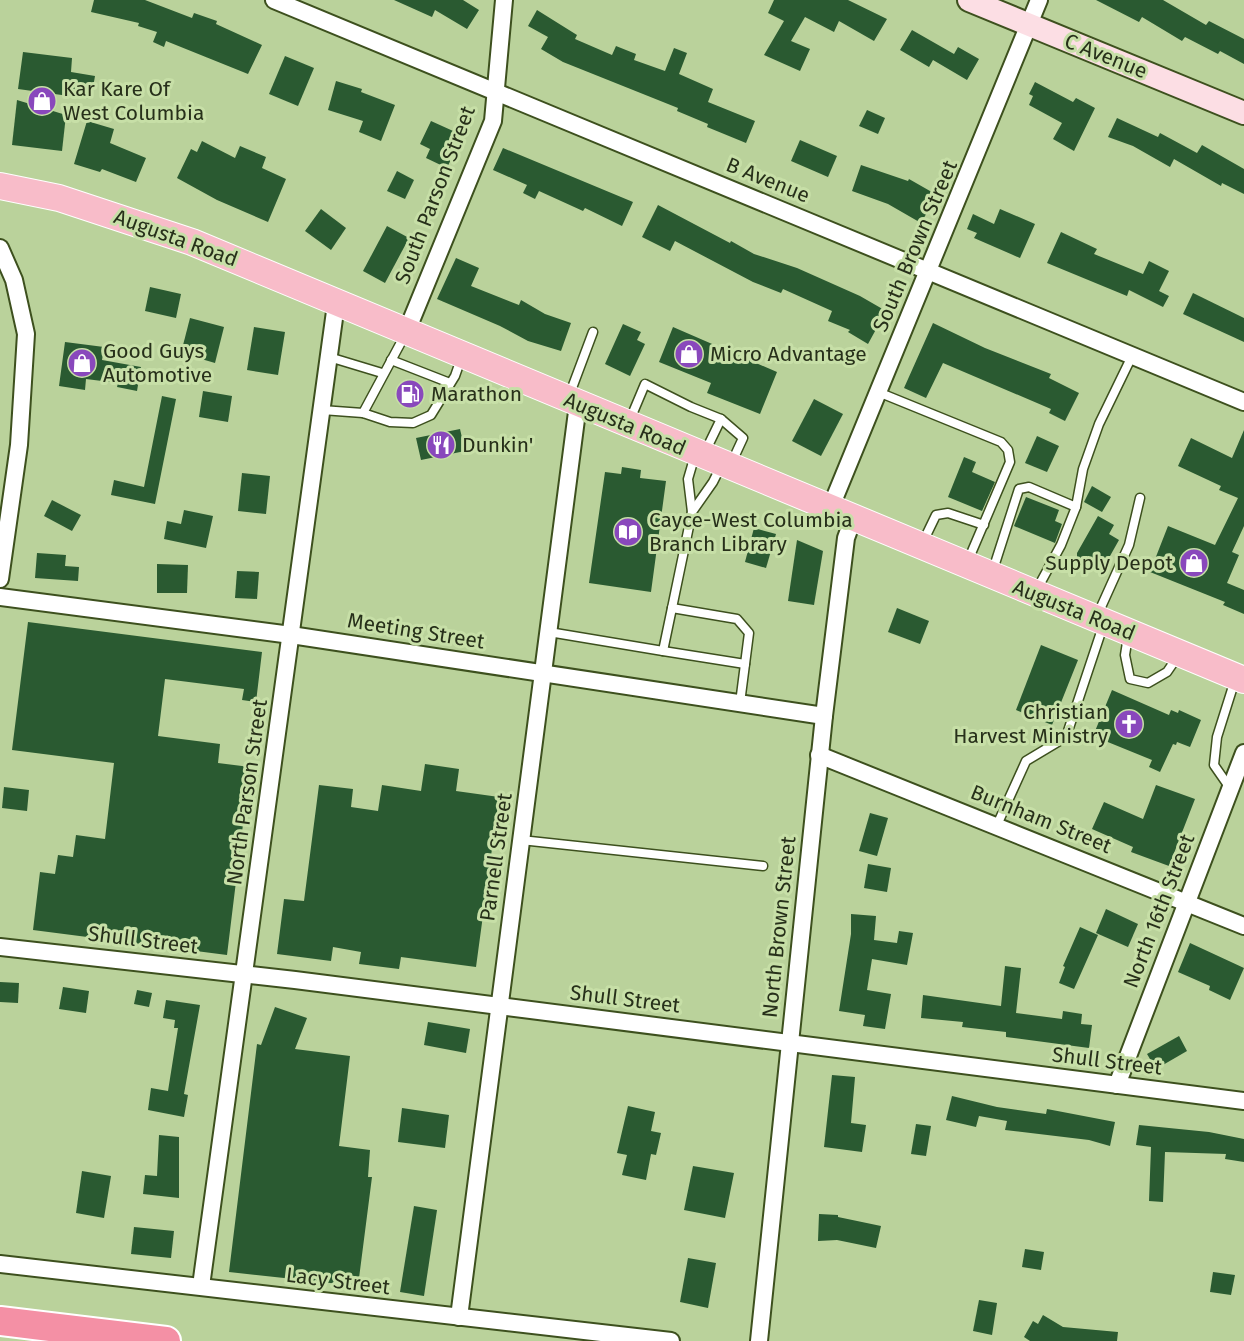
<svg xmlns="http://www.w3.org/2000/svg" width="1244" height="1341" font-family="'Fira Sans',sans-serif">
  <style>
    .building { fill: #2a5a31 }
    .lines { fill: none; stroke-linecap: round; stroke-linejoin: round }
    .lane-casing { stroke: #3d501e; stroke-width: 11 }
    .street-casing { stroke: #3d501e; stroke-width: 20 }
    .secondary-casing { stroke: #3d501e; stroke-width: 26 }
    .primary-casing { stroke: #fff; stroke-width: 28 }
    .highway-casing { stroke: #fff; stroke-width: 32 }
    .lane { stroke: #fff; stroke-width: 8 }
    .street { stroke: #fff; stroke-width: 16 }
    .secondary { stroke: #fcdee4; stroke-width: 22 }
    .primary { stroke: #f8bcc9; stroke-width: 26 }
    .highway { stroke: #f490a5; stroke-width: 28 }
    .labels { text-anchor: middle; stroke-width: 6; stroke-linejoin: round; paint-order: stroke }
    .street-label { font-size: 21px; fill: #27301a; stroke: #c7dfa7 }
    .poi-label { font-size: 21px; fill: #27301a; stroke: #c7dfa7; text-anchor: start }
  </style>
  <rect width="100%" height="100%" fill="#bad29b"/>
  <g class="building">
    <path d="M94,0H145L192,18L194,13L217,21L216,24L262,45L248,74L166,41L164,47L153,42L157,32L138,26L139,23L91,12Z"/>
    <path d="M394,0H463L479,10L467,29L435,10L432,17Z"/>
    <path d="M774,0H848L887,19L874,41L839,21L834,32L805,17L791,41L810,49L800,71L764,55L784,21L768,13Z"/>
    <path d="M1096,0H1163L1206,25L1209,21L1244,39V64L1220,51L1218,54L1185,37L1182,41L1142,17L1139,22Z"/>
    <path d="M537,10L577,35L575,39L612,55L616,46L636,54L634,60L665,71L674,48L687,53L679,74L713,89L708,102L755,121L746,143L707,127L708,124L677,111L678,108L563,62L541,49L548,37L528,26Z"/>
    <path d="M912,30L954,54L958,47L979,59L967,80L933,60L929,67L900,50Z"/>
    <path d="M23,52L72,58L71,72L95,76L91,99L18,89Z"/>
    <path d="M285,56L314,68L298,106L269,94Z"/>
    <path d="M336,81L362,89L361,92L395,105L381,141L359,132L363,121L328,110Z"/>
    <path d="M1035,82L1073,102L1076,98L1095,108L1074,151L1053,139L1062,123L1029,105L1033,96L1029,94Z"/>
    <path d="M17,100L66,115L62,151L12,145Z"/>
    <path d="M867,110L885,118L878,134L859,126Z"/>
    <path d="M1117,118L1158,137L1160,133L1197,153L1202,145L1244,169V194L1222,183L1221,186L1174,159L1170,167L1133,146L1108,137Z"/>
    <path d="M87,121L114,129L110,143L146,158L136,182L102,169L100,172L74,164Z"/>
    <path d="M431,121L462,135L447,168L426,158L430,149L420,144Z"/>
    <path d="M800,140L837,156L828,177L791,161Z"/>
    <path d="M202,141L235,158L240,146L266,157L262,168L286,179L268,222L217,200L177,178L191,149L197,152Z"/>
    <path d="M503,148L633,202L622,226L585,208L583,211L539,191L535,199L523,193L527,185L493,170Z"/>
    <path d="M861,165L908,181L909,179L937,195L921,223L888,204L852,191Z"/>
    <path d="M397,171L414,180L405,199L387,191Z"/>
    <path d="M658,205L730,243L731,241L754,254L797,268L860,296L886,311L868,344L848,332L850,330L828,321L832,311L783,289L781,293L753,282L675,241L670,251L642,237Z"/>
    <path d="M321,209L346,228L331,250L305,231Z"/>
    <path d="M1000,209L1035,224L1020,258L974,238L977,233L967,229L973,214L994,224Z"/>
    <path d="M387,226L409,238L385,283L363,271Z"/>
    <path d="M1061,232L1097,249L1094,254L1143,274L1149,261L1169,271L1159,291L1169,296L1163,307L1129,290L1127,296L1047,263Z"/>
    <path d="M456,258L479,268L471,286L519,305L521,300L545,314L571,323L561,351L528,341L500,326L437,299Z"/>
    <path d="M150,287L181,294L176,318L145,311Z"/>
    <path d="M1193,293L1244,318V342L1183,314Z"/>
    <path d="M190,318L224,327L215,363L181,353Z"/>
    <path d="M933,323L985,348L1051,374L1049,378L1079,393L1065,421L1049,413L1051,409L943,363L926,398L904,388Z"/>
    <path d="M623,324L641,332L637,340L645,344L630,376L605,364Z"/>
    <path d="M254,327L285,332L278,375L247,370Z"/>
    <path d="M673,327L777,372L760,414L707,393L711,383L659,362Z"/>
    <path d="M65,342L104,347L102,360L141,367L137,391L117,387L118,383L86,379L85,390L59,386Z"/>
    <path d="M203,391L232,396L228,422L199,417Z"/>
    <path d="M162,396L176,399L155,504L111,495L114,480L144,487Z"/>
    <path d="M814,399L843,414L821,456L792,441Z"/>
    <path d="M460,429L465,451L421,460L416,438Z"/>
    <path d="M1244,430V526L1232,552L1239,555L1227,583L1244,590V614L1223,605L1225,602L1150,572L1168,526L1215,545L1238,498L1219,490L1221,486L1178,466L1191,438L1232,458Z"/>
    <path d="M1037,436L1059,446L1047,472L1025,463Z"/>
    <path d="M964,457L976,462L972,472L995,482L982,511L948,497Z"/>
    <path d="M622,467L641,470L640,478L666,481L651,592L589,583L605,472L621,474Z"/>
    <path d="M242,473L270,476L266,514L238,511Z"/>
    <path d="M1092,486L1111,497L1102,512L1084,502Z"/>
    <path d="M1026,497L1059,510L1055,521L1062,524L1055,543L1014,526Z"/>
    <path d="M52,500L81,515L72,531L44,516Z"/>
    <path d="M184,510L213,516L206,548L164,539L167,521L181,524Z"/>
    <path d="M1098,516L1114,525L1109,534L1119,540L1101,572L1077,558V553Z"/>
    <path d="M754,528L776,534L766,568L745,562Z"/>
    <path d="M797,540L823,551L814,605L788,601Z"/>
    <path d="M37,553L66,555L65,566L79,567L78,581L35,578Z"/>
    <path d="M157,564L188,565L187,593H157Z"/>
    <path d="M237,571L259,572L257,599L235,598Z"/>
    <path d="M897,608L929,621L920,644L888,632Z"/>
    <path d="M28,622L262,652L256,702L242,700L244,689L165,679L158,736L220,744L218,763L250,767L227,955L33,930L40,872L55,874L58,855L73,857L76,835L105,839L114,763L12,750Z"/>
    <path d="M1041,645L1078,660L1052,725L1016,710Z"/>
    <path d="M1112,690L1169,715L1171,710L1178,713L1179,710L1201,720L1190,747L1177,742L1176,745L1173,744L1160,772L1149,767L1152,760L1093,736Z"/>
    <path d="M425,764L459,769L456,791L499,797L476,967L401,957L399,969L359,964L361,952L333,947L331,961L277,954L284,899L304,901L319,785L353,789L351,807L378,811L382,785L421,791Z"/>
    <path d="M1156,785L1195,799L1169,866L1131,852L1133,847L1092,829L1104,802L1143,819Z"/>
    <path d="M4,787L29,790L27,811L2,808Z"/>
    <path d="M870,813L888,818L877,856L859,851Z"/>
    <path d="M868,864L891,868L887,892L864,888Z"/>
    <path d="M1106,909L1138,924L1128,947L1096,933Z"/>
    <path d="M851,914L876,916L874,940L897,943L899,931L913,933L907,965L872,959L867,990L891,994L885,1029L863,1026L865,1015L839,1011L851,934Z"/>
    <path d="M1080,927L1098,935L1074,989L1059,983L1065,967L1063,966Z"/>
    <path d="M1190,943L1244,968L1230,1000L1209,990L1210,986L1178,972Z"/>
    <path d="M1005,966L1021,968L1016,1013L1062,1019L1063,1011L1082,1014L1081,1024L1092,1025L1089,1048L1006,1037V1032L962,1027L963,1022L921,1018L923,995L1001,1006Z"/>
    <path d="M0,982L19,983L18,1003L0,1002Z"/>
    <path d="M63,987L89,991L86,1013L59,1009Z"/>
    <path d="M137,990L152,993L149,1007L134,1004Z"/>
    <path d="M166,1000L200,1005L184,1094L188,1095L184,1117L148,1110L151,1088L168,1091L178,1028H174L175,1020L163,1018Z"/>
    <path d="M275,1007L307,1018L295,1049L350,1056L339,1146L370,1150L368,1177H372L358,1286L229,1272L257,1044L261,1045Z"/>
    <path d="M428,1022L470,1029L466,1053L424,1045Z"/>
    <path d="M1179,1036L1187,1051L1156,1069L1147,1054Z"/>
    <path d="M832,1075L855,1077L851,1123L866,1125L862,1152L824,1147Z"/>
    <path d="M952,1096L997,1107L1046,1114L1047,1109L1115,1122L1110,1146L1089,1140L1005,1130L1007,1121L979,1116L976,1127L946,1120Z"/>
    <path d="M628,1106L655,1112L651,1131L661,1133L656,1155L651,1154L646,1180L622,1175L627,1155L617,1153Z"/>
    <path d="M402,1108L449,1115L445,1148L398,1142Z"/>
    <path d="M916,1124L931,1126L926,1156L911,1154Z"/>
    <path d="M1139,1125L1209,1132L1244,1139V1162L1225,1159L1226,1154L1165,1152L1163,1202L1149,1201L1151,1147L1136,1145Z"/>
    <path d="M159,1135L179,1137V1198L143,1194L145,1175L157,1176Z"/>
    <path d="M693,1166L734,1173L725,1218L684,1210Z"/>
    <path d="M82,1171L111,1176L104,1218L76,1213Z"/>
    <path d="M414,1206L437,1210L424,1296L400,1292Z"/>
    <path d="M819,1214L838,1215V1217L881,1226L876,1248L837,1240L818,1241Z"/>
    <path d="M134,1227L174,1231L171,1258L131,1254Z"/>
    <path d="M1025,1249L1044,1252L1041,1270L1022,1267Z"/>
    <path d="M688,1258L716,1263L708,1308L680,1302Z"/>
    <path d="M1213,1272L1235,1275L1231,1295L1210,1292Z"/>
    <path d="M979,1300L997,1303L992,1335L973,1331Z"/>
    <path d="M1043,1315L1063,1327L1118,1332L1117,1341H1030L1024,1337L1033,1321L1038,1324Z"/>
  </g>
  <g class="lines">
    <g class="lane-casing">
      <g id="lane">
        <path d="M329,357L382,373"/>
        <path d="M391,360L450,383"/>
        <path d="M878,392L1001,442L1008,450L1010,462L967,563"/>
        <path d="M569,396L593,332"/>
        <path d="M322,410L363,413L390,422L413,423L431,415L455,376L462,356"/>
        <path d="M363,413L406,333"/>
        <path d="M721,419L743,438L731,464"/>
        <path d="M629,422L645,384L691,407L721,419L705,452"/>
        <path d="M695,455L688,479L692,512L672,608L737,619L749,633L740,703"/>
        <path d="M692,512L713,482L722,464"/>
        <path d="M922,544L936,515L948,513L984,525"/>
        <path d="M992,573L1019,489L1029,487L1076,507"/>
        <path d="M1036,591L1061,545L1076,507L1083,469L1099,424L1132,356"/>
        <path d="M1097,616L1129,545L1140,498"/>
        <path d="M549,632L663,651L672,608"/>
        <path d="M1128,636L1125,655L1130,679L1148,683L1167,672L1178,656"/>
        <path d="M663,651L745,664"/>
        <path d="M1230,788L1214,765L1217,737L1235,680"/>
        <path d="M997,825L1026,761L1066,737L1103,626"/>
        <path d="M521,840L763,866"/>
      </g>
    </g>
    <g class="street-casing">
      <g id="street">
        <path d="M274,0L1244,402"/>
        <path d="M0,248L14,280L26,334L19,445L0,579"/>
        <path d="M406,333L493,121L504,0"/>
        <path d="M830,509L1039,0"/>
        <path d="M0,597L291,635L824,716"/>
        <path d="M819,755L1244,926"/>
        <path d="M0,947L295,980L1244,1101"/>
        <path d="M1117,1085L1244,753"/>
        <path d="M0,1264L671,1341"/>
        <path d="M201,1286L336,304"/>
        <path d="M459,1317L578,404"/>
        <path d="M759,1341L824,716L846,538L853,519"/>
      </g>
    </g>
    <g class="secondary-casing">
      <path id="secondary" d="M969,0L1244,113"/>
    </g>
    <g class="primary-casing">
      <path id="primary" d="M0,186L59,198L192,242L1244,680"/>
    </g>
    <g class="highway-casing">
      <path id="highway" d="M0,1321L166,1341"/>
    </g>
    <use href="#lane" class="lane"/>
    <use href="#street" class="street"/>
    <use href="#secondary" class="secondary"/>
    <use href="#primary" class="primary"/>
    <use href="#highway" class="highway"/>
  </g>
  <defs>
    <g id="shop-disc" transform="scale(1.5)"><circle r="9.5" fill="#8948bc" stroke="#c7dfa7"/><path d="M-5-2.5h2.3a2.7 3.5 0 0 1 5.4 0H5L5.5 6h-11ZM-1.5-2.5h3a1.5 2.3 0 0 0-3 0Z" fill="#fff"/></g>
    <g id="fuel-disc" transform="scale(1.5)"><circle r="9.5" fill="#8948bc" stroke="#c7dfa7"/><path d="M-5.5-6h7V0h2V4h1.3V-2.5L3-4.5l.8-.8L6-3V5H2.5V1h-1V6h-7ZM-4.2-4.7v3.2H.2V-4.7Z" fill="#fff"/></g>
    <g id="restaurant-disc" transform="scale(1.5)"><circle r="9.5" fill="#8948bc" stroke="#c7dfa7"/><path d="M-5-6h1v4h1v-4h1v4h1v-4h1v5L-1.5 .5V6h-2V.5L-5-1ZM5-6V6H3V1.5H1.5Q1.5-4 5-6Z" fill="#fff"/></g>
    <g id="library-disc" transform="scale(1.5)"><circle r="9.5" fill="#8948bc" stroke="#c7dfa7"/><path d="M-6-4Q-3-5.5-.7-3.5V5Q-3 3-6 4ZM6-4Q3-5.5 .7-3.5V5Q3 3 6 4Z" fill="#fff"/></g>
    <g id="church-disc" transform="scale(1.5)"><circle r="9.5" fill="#8948bc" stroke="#c7dfa7"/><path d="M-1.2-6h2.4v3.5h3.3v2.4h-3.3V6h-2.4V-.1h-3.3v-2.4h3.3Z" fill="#fff"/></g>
  </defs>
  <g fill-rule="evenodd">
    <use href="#shop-disc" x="42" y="101"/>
    <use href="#shop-disc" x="689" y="354"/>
    <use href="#shop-disc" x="82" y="363"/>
    <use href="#fuel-disc" x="410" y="394"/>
    <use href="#restaurant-disc" x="441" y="445"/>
    <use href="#library-disc" x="628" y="532"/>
    <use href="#shop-disc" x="1194" y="563"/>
    <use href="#church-disc" x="1129" y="724"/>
  </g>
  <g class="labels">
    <g class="street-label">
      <text transform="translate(1106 56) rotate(22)" y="7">C Avenue</text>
      <text transform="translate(768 180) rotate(22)" y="7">B Avenue</text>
      <text transform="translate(435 195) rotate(-69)" y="7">South Parson Street</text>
      <text transform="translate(176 238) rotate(20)" y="7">Augusta Road</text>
      <text transform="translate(915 246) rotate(-67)" y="7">South Brown Street</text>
      <text transform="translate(625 424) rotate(23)" y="7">Augusta Road</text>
      <text transform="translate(1074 610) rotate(22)" y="7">Augusta Road</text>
      <text transform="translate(416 631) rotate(9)" y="7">Meeting Street</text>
      <text transform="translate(247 792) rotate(-82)" y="7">North Parson Street</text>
      <text transform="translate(1041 819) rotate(22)" y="7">Burnham Street</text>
      <text transform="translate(496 857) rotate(-82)" y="7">Parnell Street</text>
      <text transform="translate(1159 911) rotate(-69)" y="7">North 16th Street</text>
      <text transform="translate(779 927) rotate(-84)" y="7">North Brown Street</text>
      <text transform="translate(143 940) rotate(7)" y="7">Shull Street</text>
      <text transform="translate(625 999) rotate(7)" y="7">Shull Street</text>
      <text transform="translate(1107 1061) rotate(7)" y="7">Shull Street</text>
      <text transform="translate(338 1281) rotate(7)" y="7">Lacy Street</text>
    </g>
    <g class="poi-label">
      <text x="63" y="96">Kar Kare Of<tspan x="63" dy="24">West Columbia</tspan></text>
      <text x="103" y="358">Good Guys<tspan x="103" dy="24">Automotive</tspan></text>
      <text x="710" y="361">Micro Advantage</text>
      <text x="431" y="401">Marathon</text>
      <text x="462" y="452">Dunkin'</text>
      <text x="649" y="527">Cayce-West Columbia<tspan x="649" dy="24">Branch Library</tspan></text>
      <text x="1173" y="570" text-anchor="end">Supply Depot</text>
      <text x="1108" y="719" text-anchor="end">Christian<tspan x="1108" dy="24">Harvest Ministry</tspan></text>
    </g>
  </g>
</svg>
